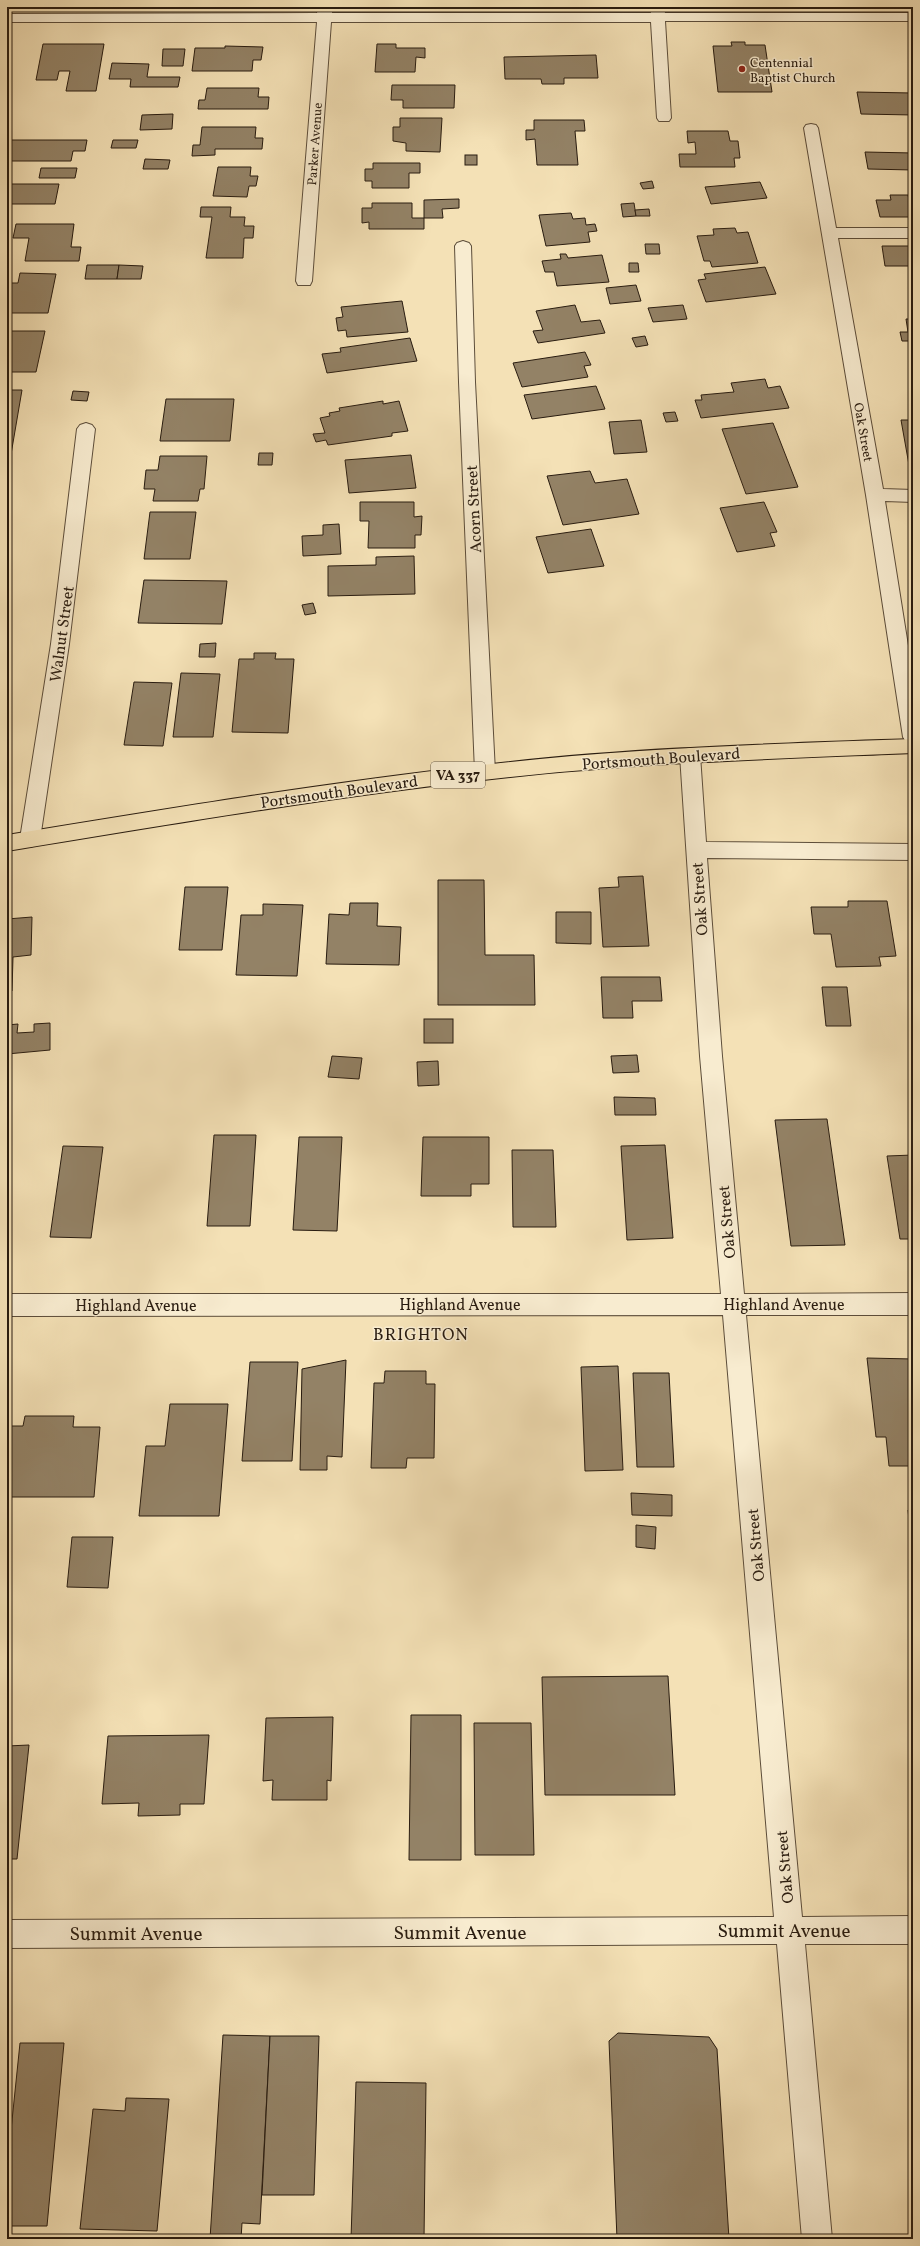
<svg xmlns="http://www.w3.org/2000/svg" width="920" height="2246" font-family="Vollkorn,serif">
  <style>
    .building { fill: #938266; stroke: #291c10 }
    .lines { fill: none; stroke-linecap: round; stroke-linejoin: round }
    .minor-casing { stroke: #5c4d3a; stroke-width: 2 }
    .primary-casing { stroke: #291c10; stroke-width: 2 }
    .minor { fill: #f8ecd0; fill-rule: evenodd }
    .primary { fill: #f4e1b6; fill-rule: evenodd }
    .poi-dot { fill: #8f2418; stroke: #f8ecd0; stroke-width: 1.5 }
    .labels { text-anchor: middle; stroke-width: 3; stroke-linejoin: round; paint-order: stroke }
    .far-poi-label { font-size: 13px; fill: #291c10; stroke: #f8ecd0; text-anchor: start }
    .far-street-label { font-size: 13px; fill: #291c10; stroke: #f8ecd0 }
    .shield { fill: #f8ecd0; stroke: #675a4a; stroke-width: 1 }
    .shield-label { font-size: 15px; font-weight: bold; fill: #291c10 }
    .street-label { font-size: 16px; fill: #291c10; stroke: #f8ecd0 }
    .neighbourhood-label { font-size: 17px; letter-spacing: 1px; fill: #291c10; stroke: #f8ecd0 }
    .near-street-label { font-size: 19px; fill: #291c10; stroke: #f8ecd0 }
  </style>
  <rect width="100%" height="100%" fill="#f4e1b6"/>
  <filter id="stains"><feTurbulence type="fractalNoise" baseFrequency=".005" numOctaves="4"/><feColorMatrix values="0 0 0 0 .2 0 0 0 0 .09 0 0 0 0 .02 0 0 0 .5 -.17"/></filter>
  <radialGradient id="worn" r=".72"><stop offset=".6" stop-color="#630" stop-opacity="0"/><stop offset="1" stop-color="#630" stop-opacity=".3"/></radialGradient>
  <g class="building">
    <path d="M731,42H745V45H765L772,92H718L713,46H732Z"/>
    <path d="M43,44H104L96,91H66L70,71H59L57,80H36Z"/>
    <path d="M377,44H396V48H425V58L416,57L415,72H375Z"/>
    <path d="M225,46L263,47L261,60H253L252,71H192L195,48H225Z"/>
    <path d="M163,49H185L183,66H162Z"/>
    <path d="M596,55L598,78H564V84H542L541,79H505L504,57Z"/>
    <path d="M112,63L149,64L147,77H180L178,87H130L131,79H109Z"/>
    <path d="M909,78H913V115L861,114L857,92L912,93Z"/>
    <path d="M392,85H455L454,108H403V100H391Z"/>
    <path d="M207,88H259L258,97H269L268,109H198L199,100H205Z"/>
    <path d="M173,114L172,129L140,130L142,115Z"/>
    <path d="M400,118H442L440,152L406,151V143L393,141V127H400Z"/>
    <path d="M534,120H584L585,131H575L578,165H537L535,139L526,140V130H534Z"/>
    <path d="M202,127H256L255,138H263L262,149H215V155L192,156L193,145H200Z"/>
    <path d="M687,131H728L730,141H738L740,158H734L735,167H680L679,154H696L695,142L688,143Z"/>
    <path d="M9,140H87L85,151H73L71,161H7Z"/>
    <path d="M113,140H138L136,148H111Z"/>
    <path d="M865,152L913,153V170L868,169Z"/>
    <rect x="465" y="155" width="12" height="10"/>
    <path d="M145,159L170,160L168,169H143Z"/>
    <path d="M373,163H420V173H409V188H372V181H365V169H373Z"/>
    <path d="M218,167H251L250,176H258L256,186H249L247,197L213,196Z"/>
    <path d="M41,168H77L75,178H39Z"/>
    <path d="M652,181L654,188L643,189L640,183Z"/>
    <path d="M760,182L767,198L711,204L705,187Z"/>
    <path d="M7,184H59L55,204H7Z"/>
    <path d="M890,195H908L909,200H913V217H880L876,200H891Z"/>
    <path d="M459,199V208L442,209L443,218H424V200Z"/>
    <path d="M372,203H412V218H424V229H369V222L362,223V208H372Z"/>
    <path d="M634,203L636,216L623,217L621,204Z"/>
    <path d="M201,207H231L230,217H245L244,226H254L253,238H244L243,258H206L212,217H200Z"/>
    <path d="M649,209L650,216H636L635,210Z"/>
    <path d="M571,213L573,219L585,218L586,225L595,224L597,231L588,232L590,242L546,246L539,215Z"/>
    <path d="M16,224H74L71,247H81L79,261H25L29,238H13Z"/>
    <path d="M735,228L737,233L748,232L758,263L712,267L710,261H704L697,236L714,235L713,229Z"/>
    <path d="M645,244H659L660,254H646Z"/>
    <path d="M882,246H913V266H885Z"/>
    <path d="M560,254H566L568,258L602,255L609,282L557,286L554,272H545L542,261L561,259Z"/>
    <path d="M629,263H638L639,272H629Z"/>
    <path d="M87,265H119L117,279H85Z"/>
    <path d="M119,265L143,266L141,279H117Z"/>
    <path d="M765,267L776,294L706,302L698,280L706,279L704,274Z"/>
    <path d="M20,273L56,274L48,313H7V283H18Z"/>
    <path d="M636,285L641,301L610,304L606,288Z"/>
    <path d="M402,301L408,332L347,337L346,330L338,331L336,318L343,317L341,307Z"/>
    <path d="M575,305L581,322L600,320L605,333L538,343L533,331L543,330L536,311Z"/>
    <path d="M683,305L687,319L653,322L648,308Z"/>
    <path d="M906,319H913V352H911L909,341H902L900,332H908Z"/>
    <path d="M7,331H45L36,372H7Z"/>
    <path d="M645,336L648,345L636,347L632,338Z"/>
    <path d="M410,338L417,361L327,373L322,354L341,352L340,348Z"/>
    <path d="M585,352L591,365L584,366L588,377L522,387L513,363Z"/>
    <path d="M765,379L768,388L780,386L789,408L701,418L695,400H702L701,395L734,392L731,383Z"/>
    <path d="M596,386L605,409L532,419L524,395Z"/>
    <path d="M7,390H22L9,466H7Z"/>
    <path d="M73,391L89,392L87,401L71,400Z"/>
    <path d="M166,399H234L230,441H160Z"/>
    <path d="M383,401V404L399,401L408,431L392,433V436L328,445L326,440L316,442L313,434L325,433L320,418L330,416L329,413L340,411L339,408Z"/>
    <path d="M675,412L678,421L666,422L663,413Z"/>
    <path d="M641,420L647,452L614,454L609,422Z"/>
    <path d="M901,420H913V465H909Z"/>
    <path d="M773,423L798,487L746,494L722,429Z"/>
    <path d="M259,453H273L272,465H258Z"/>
    <path d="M411,455L416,488L349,493L345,460Z"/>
    <path d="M160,456H207L204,489H200L198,501H153L155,489H144L146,470H158Z"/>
    <path d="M590,471L595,483L627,479L639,514L563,525L547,476Z"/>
    <path d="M360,502H414V517L422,516L421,535H415V548H368L369,521H360Z"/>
    <path d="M764,502L777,532L770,533L775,546L737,552L720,508Z"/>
    <path d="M150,512H196L190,559H144Z"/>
    <path d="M339,524L341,554L303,556L302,536L323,535V525Z"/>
    <path d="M591,529L604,566L548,573L536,537Z"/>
    <path d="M414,556L415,594L328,596V566L376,565V557Z"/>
    <path d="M144,580L227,581L222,624L138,623Z"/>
    <path d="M313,603L316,613L305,615L302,605Z"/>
    <path d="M216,643L215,657H199L200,644Z"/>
    <path d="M254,653H276L275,659H294L288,733L232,732L239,659H254Z"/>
    <path d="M181,673L220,674L213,737H173Z"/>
    <path d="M134,682L172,683L163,746L124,745Z"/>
    <path d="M643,876L649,946L603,947L599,888L619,887L618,877Z"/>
    <path d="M438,880H484L485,955H534L535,1005H438Z"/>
    <path d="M185,887H228L222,950H179Z"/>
    <path d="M848,901H887L896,956L879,957L881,966L836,967L831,934H814L811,907H848Z"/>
    <path d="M350,903H378L377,926L401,927L399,965L326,964L329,914L349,915Z"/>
    <path d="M263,904L303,905L297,976L236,975L241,915H263Z"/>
    <path d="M556,912H591V944L556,943Z"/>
    <path d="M32,917L31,955L13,957L12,991H7V919Z"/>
    <path d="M601,977H660L662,1001H632L633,1018H603Z"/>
    <path d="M822,987H847L851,1026H826Z"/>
    <rect x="424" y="1019" width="29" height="24"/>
    <path d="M50,1023V1050L7,1054V1025L18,1024L17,1033L34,1032V1024Z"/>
    <path d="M637,1055L639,1072L613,1073L611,1056Z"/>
    <path d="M332,1056L362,1058L359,1079L328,1077Z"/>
    <path d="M438,1061L439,1085L418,1086L417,1062Z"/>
    <path d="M614,1097L655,1098L656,1115H615Z"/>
    <path d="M827,1119L845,1245L791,1246L775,1120Z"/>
    <path d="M214,1135H256L250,1226H207Z"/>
    <path d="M299,1137H342L337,1231L293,1230Z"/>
    <path d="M423,1137H489V1184H471V1196H421Z"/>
    <path d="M665,1145L673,1238L627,1240L621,1146Z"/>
    <path d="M63,1146L103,1147L91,1238L50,1237Z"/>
    <path d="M512,1150H553L556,1227H513Z"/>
    <path d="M913,1155V1239H900L887,1156Z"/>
    <path d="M867,1358L913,1359V1466H889L886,1437H876Z"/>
    <path d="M346,1360L342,1457L327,1456V1470H300L302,1369Z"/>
    <path d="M250,1362H298L292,1461H242Z"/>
    <path d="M618,1366L623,1470L585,1471L581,1367Z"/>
    <path d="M385,1371H426V1384H435L434,1458H407L406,1468H371L374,1383H384Z"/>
    <path d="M633,1373H669L674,1467H637Z"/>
    <path d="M170,1404H228L219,1516H139L146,1446H165Z"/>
    <path d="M25,1416H74L73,1427H100L94,1497H7V1426H23Z"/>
    <path d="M631,1493L672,1495V1516L632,1515Z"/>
    <path d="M908,1510H913V1549H912Z"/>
    <path d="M636,1525L656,1527L655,1549L636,1547Z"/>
    <path d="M72,1537H113L108,1588L67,1587Z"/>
    <path d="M668,1676L675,1795H545L542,1677Z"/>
    <path d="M411,1715H461V1860H409Z"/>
    <path d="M333,1717L331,1781L327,1780V1800H272L273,1780L263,1781L266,1718Z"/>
    <path d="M474,1723H531L534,1855H475Z"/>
    <path d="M209,1735L204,1804H180V1815L138,1816L139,1803L102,1804L108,1736Z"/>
    <path d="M29,1745L17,1859H7V1746Z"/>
    <path d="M618,2033L709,2037L717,2049L729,2239H617L609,2041Z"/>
    <path d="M223,2035L270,2036L260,2224L242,2223L241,2239H210Z"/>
    <path d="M270,2036H319L314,2195H262Z"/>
    <path d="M20,2043H64L47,2226H7V2169Z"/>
    <path d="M356,2082L426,2083L424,2239H351Z"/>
    <path d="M126,2098L169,2099L157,2231L80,2229L93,2109L125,2111Z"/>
  </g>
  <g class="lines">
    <g class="minor-casing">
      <g id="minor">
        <path d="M318,7H332V13H651L650,7H664L665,13H913V21H665L671,118L669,121H659L657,118L651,22H331L312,281L310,285H298L296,281L317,22H7V14L317,13Z"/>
        <path d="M811,124L816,125L818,128L836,228H913V238H838L883,489L913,490V502L885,501L913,677V744L906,742L903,737L866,495L804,128L806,125Z"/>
        <path d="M463,241L469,243L471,246L475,382L495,772L492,777L485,779L478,777L475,772L459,382L455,246L457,243Z"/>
        <path d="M86,423L92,425L95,429L69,644L40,839L37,845L30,847L23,845L20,839L51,644L77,429L80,425Z"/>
        <path d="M690,748L697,750L700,755L706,842L913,844V860L707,858L722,1056L744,1294L913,1293V1315H746L802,1917L913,1916V1944H805L832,2239H802L777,1944L7,1948V1920L774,1917L723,1315L7,1316V1294H721L700,1056L680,755L683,750Z"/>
      </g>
    </g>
    <g class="primary-casing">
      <path id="primary" d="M913,739V753C770,759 626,763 483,780C324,798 165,825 7,851V835C165,809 324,783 483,765C626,748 770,744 913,739Z"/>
    </g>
    <use href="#minor" class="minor"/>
    <use href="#primary" class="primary"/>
  </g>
  <circle class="poi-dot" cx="742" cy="69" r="4"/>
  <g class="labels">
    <g class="far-poi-label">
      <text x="750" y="67">Centennial<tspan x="750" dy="15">Baptist Church</tspan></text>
    </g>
    <g class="far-street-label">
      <text transform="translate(314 144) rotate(-86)" y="5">Parker Avenue</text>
      <text transform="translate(864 432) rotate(80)" y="5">Oak Street</text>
    </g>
    <rect class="shield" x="431" y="762" width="54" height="26" rx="3"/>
    <g class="shield-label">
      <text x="458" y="780">VA 337</text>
    </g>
    <g class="street-label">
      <text transform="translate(473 509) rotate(-93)" y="6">Acorn Street</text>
      <text transform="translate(61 634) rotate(-82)" y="6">Walnut Street</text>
      <text transform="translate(661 758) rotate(-4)" y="6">Portsmouth Boulevard</text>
      <text transform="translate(339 791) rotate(-8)" y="6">Portsmouth Boulevard</text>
      <text transform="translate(699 899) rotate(-94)" y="6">Oak Street</text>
      <text transform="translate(726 1222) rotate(-95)" y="6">Oak Street</text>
      <text x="460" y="1310">Highland Avenue</text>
      <text x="784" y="1310">Highland Avenue</text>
      <text x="136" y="1311">Highland Avenue</text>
      <text transform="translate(755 1545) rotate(-95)" y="6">Oak Street</text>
      <text transform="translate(784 1867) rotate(-95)" y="6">Oak Street</text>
    </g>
    <g class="neighbourhood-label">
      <text x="421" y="1340">BRIGHTON</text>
    </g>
    <g class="near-street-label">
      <text x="784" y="1937">Summit Avenue</text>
      <text x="460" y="1939">Summit Avenue</text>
      <text x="136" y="1940">Summit Avenue</text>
    </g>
  </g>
  <rect width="920" height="2246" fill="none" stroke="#f4e1b6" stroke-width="24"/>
  <rect x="8" y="8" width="904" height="2230" fill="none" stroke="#291c10" stroke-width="2"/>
  <rect x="12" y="12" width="896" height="2222" fill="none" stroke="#291c10"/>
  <rect width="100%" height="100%" filter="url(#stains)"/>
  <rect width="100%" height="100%" fill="url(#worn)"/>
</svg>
